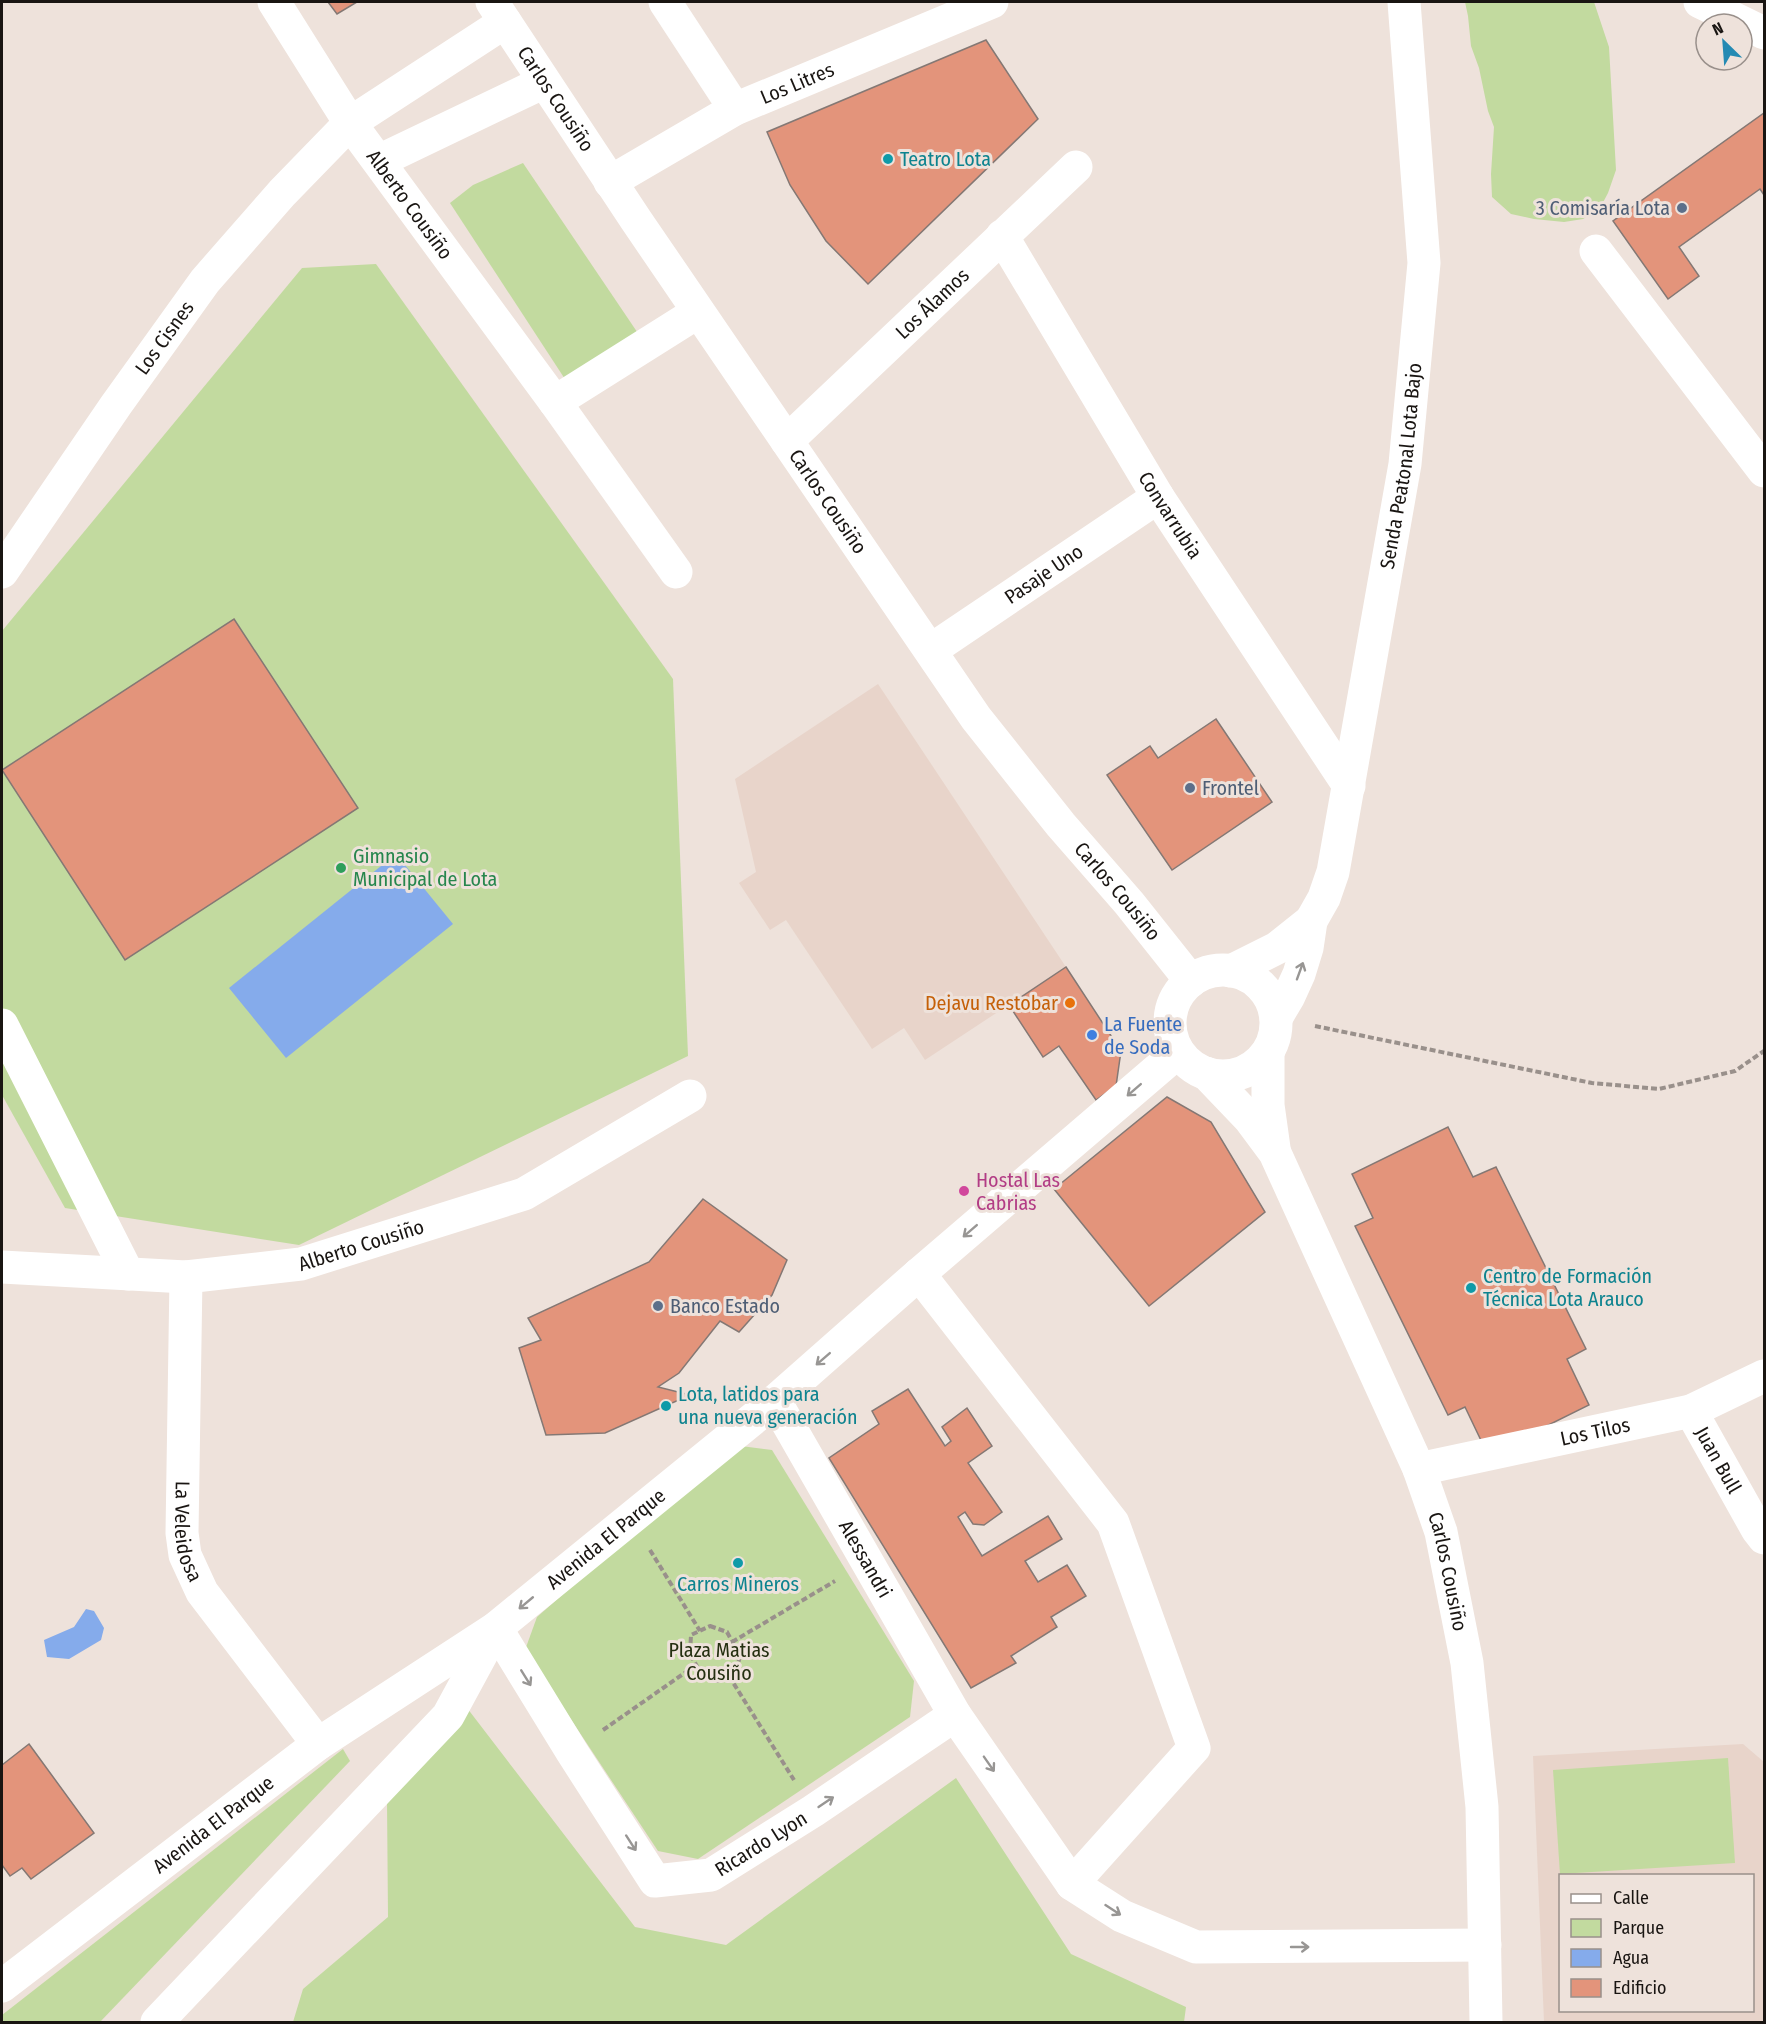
<svg xmlns="http://www.w3.org/2000/svg" width="1766" height="2024" font-family="'Fira Sans Condensed',sans-serif">
  <style>
    .built { fill: #e8d4ca; fill-rule: evenodd }
    .green { fill: #c2da9f }
    .water { fill: #85abeb }
    .building { fill: #e3947b; stroke: #847874; stroke-width: 1.5 }
    .lines { fill: none; stroke-linecap: round; stroke-linejoin: round }
    .path { stroke: #99908b; stroke-width: 4; stroke-dasharray: 6 3; stroke-linecap: butt }
    .minor { stroke: #fff; stroke-width: 33 }
    .major { stroke: #fff; stroke-width: 33 }
    .oneway { stroke: #989694 }
    .culture-dot { fill: #0f9aa8; stroke: #eee2db; stroke-width: 2 }
    .service-dot { fill: #5c6f8a; stroke: #eee2db; stroke-width: 2 }
    .leisure-dot { fill: #2e9e5b; stroke: #eee2db; stroke-width: 2 }
    .food-dot { fill: #e8710a; stroke: #eee2db; stroke-width: 2 }
    .shop-dot { fill: #3f7fe0; stroke: #eee2db; stroke-width: 2 }
    .hotel-dot { fill: #d1479c; stroke: #eee2db; stroke-width: 2 }
    .labels { text-anchor: middle; stroke-width: 6; stroke-linejoin: round; paint-order: stroke }
    .street-label { font-size: 20px; fill: #191512; stroke: #eee2db }
    .culture-label { font-size: 20px; fill: #0d838f; stroke: #eee2db; text-anchor: start }
    .service-label { font-size: 20px; fill: #4e5e75; stroke: #eee2db; text-anchor: start }
    .leisure-label { font-size: 20px; fill: #27864d; stroke: #eee2db; text-anchor: start }
    .food-label { font-size: 20px; fill: #c56008; stroke: #eee2db; text-anchor: end }
    .shop-label { font-size: 20px; fill: #366cbe; stroke: #eee2db; text-anchor: start }
    .hotel-label { font-size: 20px; fill: #b23c85; stroke: #eee2db; text-anchor: start }
    .park-label { font-size: 20px; fill: #242f10; stroke: #eee2db }
  </style>
  <rect width="100%" height="100%" fill="#eee2db"/>
  <g class="built">
    <path d="M878,684L1066,967L925,1060L904,1028L872,1049L786,920L770,930L739,883L756,872L735,779Z"/>
    <path d="M1743,1744L1764,1762V2022H1544L1533,1756ZM1560,1876H1752V2010H1560Z"/>
  </g>
  <g class="green">
    <path d="M1465,2H1594L1609,47L1616,170L1608,193L1599,210L1583,219L1564,222L1534,219L1511,214L1492,197L1491,174L1494,127L1488,111L1479,68L1471,46L1468,16Z"/>
    <path d="M523,163L652,354L576,396L450,203L473,185Z"/>
    <path d="M376,264L673,679L688,1056L299,1245L65,1208L2,1095V631L302,268Z"/>
    <path d="M733,1445L772,1450L914,1681L910,1717L698,1859L658,1851L525,1650L537,1617Z"/>
    <path d="M464,1704L635,1927L726,1945L956,1778L1071,1954L1186,2007L1184,2022H293L303,1989L388,1917L387,1801Z"/>
    <path d="M343,1749L350,1761L100,2022H2V2015Z"/>
    <path d="M1728,1758L1735,1863L1560,1874L1553,1770Z"/>
  </g>
  <g class="water">
    <path d="M396,854L453,924L286,1058L229,988Z"/>
    <path d="M86,1609L94,1611L104,1628L101,1640L69,1659L47,1657L44,1640L74,1627Z"/>
  </g>
  <g class="building">
    <path d="M328,2H357L337,14Z"/>
    <path d="M986,40L1038,119L868,284L826,241L790,185L767,132Z"/>
    <path d="M1764,113V195L1760,189L1679,247L1699,276L1668,299L1613,221Z"/>
    <path d="M234,619L358,808L125,960L2,770Z"/>
    <path d="M1216,719L1272,802L1172,870L1107,775L1150,746L1158,758Z"/>
    <path d="M1066,967L1121,1051L1116,1086L1096,1100L1059,1046L1043,1057L1009,1005Z"/>
    <path d="M1167,1097L1211,1122L1265,1212L1149,1306L1054,1189Z"/>
    <path d="M1448,1127L1473,1177L1496,1167L1586,1349L1567,1359L1589,1405L1488,1455L1465,1407L1448,1415L1355,1226L1373,1218L1352,1174Z"/>
    <path d="M703,1199L787,1260L772,1295L739,1332L720,1321L679,1373L658,1387L690,1395L605,1433L546,1435L519,1348L541,1340L528,1318L649,1262Z"/>
    <path d="M908,1389L945,1446L951,1441L942,1427L967,1408L992,1446L968,1463L1002,1512L984,1525L973,1524L965,1512L958,1517L982,1556L1048,1516L1062,1539L1025,1561L1038,1582L1067,1565L1086,1596L1051,1617L1057,1627L1011,1656L1016,1663L971,1688L829,1458L879,1424L872,1411Z"/>
    <path d="M29,1744L94,1833L31,1879L22,1868L10,1876L2,1865V1765Z"/>
  </g>
  <g class="lines">
    <g class="path">
      <path d="M1315,1026L1592,1083L1659,1089L1735,1071L1764,1051"/>
      <path d="M650,1550L700,1631"/>
      <path d="M710,1626L727,1632L740,1656L736,1672L718,1681L703,1677L690,1654L691,1635Z"/>
      <path d="M732,1642L835,1581"/>
      <path d="M729,1676L794,1780"/>
      <path d="M603,1730L696,1665"/>
    </g>
    <g class="minor">
      <path id="s1" d="M274,2L350,123L555,402L698,312"/>
      <path d="M665,2L735,109"/>
      <path d="M1700,2L1764,33"/>
      <path d="M379,161L544,82"/>
      <path id="s2" d="M610,182L735,109L992,2"/>
      <path id="s3" d="M1002,236L1158,497L1349,786"/>
      <path d="M1596,251L1764,471"/>
      <path d="M555,402L676,572"/>
      <path id="s4" d="M787,441L1076,167"/>
      <path id="s5" d="M2,572L116,405L205,281L282,193L350,123L505,22"/>
      <path id="s6" d="M931,650L1158,497"/>
      <path d="M2,1025L128,1274"/>
      <path d="M1268,1052V1105L1274,1148"/>
      <path id="s7" d="M1206,1073L1249,1118L1275,1153L1419,1469L1441,1532L1467,1663L1482,1807L1486,2022"/>
      <path id="s8" d="M2,1267L186,1277L301,1264L524,1194L690,1096"/>
      <path d="M919,1274L1113,1523L1194,1748L1072,1884"/>
      <path id="s9" d="M186,1277L182,1533L185,1555L202,1592L318,1744"/>
      <path id="s10" d="M775,1401L955,1715L1072,1884L1122,1916L1196,1947L1485,1945"/>
      <path id="s11" d="M1691,1411L1757,1529L1764,1538"/>
      <path id="s12" d="M1419,1469L1691,1411L1764,1376"/>
      <path id="s13" d="M496,1628L572,1752L655,1881L711,1875L813,1811L955,1715"/>
      <path id="s14" d="M2,1986L318,1744L496,1628L775,1401L919,1274L1178,1052"/>
      <path d="M157,2022L448,1716L493,1633"/>
    </g>
    <g class="major">
      <path id="s15" d="M492,2L636,220L976,718L1061,825L1129,903L1191,981"/>
      <circle cx="1223" cy="1023" r="53"/>
      <path d="M1231,971L1277,948L1311,921"/>
      <path id="s16" d="M1276,1018L1289,996L1299,974L1307,948L1311,921L1324,898L1333,872L1405,464L1424,263L1404,2"/>
    </g>
  </g>
  <defs><path id="oneway-shaft" d="M-6 0H5M1.5-3L5.5 0L1.5 3" fill="none" stroke-width="1.6" stroke-linecap="round" stroke-linejoin="round" transform="scale(1.5)"/></defs>
  <g class="oneway">
    <use href="#oneway-shaft" transform="translate(1300 971) rotate(-70)"/>
    <use href="#oneway-shaft" transform="translate(1134 1090) rotate(139)"/>
    <use href="#oneway-shaft" transform="translate(970 1231) rotate(139)"/>
    <use href="#oneway-shaft" transform="translate(823 1359) rotate(139)"/>
    <use href="#oneway-shaft" transform="translate(526 1603) rotate(140)"/>
    <use href="#oneway-shaft" transform="translate(526 1678) rotate(58)"/>
    <use href="#oneway-shaft" transform="translate(989 1764) rotate(55)"/>
    <use href="#oneway-shaft" transform="translate(826 1802) rotate(-34)"/>
    <use href="#oneway-shaft" transform="translate(631 1843) rotate(57)"/>
    <use href="#oneway-shaft" transform="translate(1113 1910) rotate(33)"/>
    <use href="#oneway-shaft" transform="translate(1300 1947)"/>
  </g>
  <g class="culture-dot">
    <circle cx="888" cy="159" r="6"/>
    <circle cx="1471" cy="1288" r="6"/>
    <circle cx="666" cy="1406" r="6"/>
    <circle cx="738" cy="1563" r="6"/>
  </g>
  <g class="service-dot">
    <circle cx="1682" cy="208" r="6"/>
    <circle cx="1190" cy="788" r="6"/>
    <circle cx="658" cy="1306" r="6"/>
  </g>
  <circle class="leisure-dot" cx="341" cy="868" r="6"/>
  <circle class="food-dot" cx="1070" cy="1003" r="6"/>
  <circle class="shop-dot" cx="1092" cy="1035" r="6"/>
  <circle class="hotel-dot" cx="964" cy="1191" r="6"/>
  <g class="labels">
    <g class="street-label">
      <text dy="7" stroke="none"><textPath href="#s2" startOffset="212">Los Litres</textPath></text>
      <text dy="7" stroke="none"><textPath href="#s15" startOffset="116">Carlos Cousiño</textPath></text>
      <text dy="7" stroke="none"><textPath href="#s1" startOffset="244">Alberto Cousiño</textPath></text>
      <text dy="7" stroke="none"><textPath href="#s4" startOffset="200">Los Álamos</textPath></text>
      <text dy="7" stroke="none"><textPath href="#s5" startOffset="285">Los Cisnes</textPath></text>
      <text dy="7" stroke="none"><textPath href="#s16" startOffset="570">Senda Peatonal Lota Bajo</textPath></text>
      <text dy="7" stroke="none"><textPath href="#s15" startOffset="602">Carlos Cousiño</textPath></text>
      <text dy="7" stroke="none"><textPath href="#s3" startOffset="326">Convarrubia</textPath></text>
      <text dy="7" stroke="none"><textPath href="#s6" startOffset="136">Pasaje Uno</textPath></text>
      <text dy="7" stroke="none"><textPath href="#s15" startOffset="1088">Carlos Cousiño</textPath></text>
      <text dy="7" stroke="none"><textPath href="#s8" startOffset="363">Alberto Cousiño</textPath></text>
      <text dy="7" stroke="none"><textPath href="#s12" startOffset="180">Los Tilos</textPath></text>
      <text dy="7" stroke="none"><textPath href="#s11" startOffset="56">Juan Bull</textPath></text>
      <text dy="7" stroke="none"><textPath href="#s9" startOffset="255">La Veleidosa</textPath></text>
      <text dy="7" stroke="none"><textPath href="#s14" startOffset="752">Avenida El Parque</textPath></text>
      <text dy="7" stroke="none"><textPath href="#s10" startOffset="182">Alessandri</textPath></text>
      <text dy="7" stroke="none"><textPath href="#s7" startOffset="560">Carlos Cousiño</textPath></text>
      <text dy="7" stroke="none"><textPath href="#s14" startOffset="266">Avenida El Parque</textPath></text>
      <text dy="7" stroke="none"><textPath href="#s13" startOffset="414">Ricardo Lyon</textPath></text>
    </g>
    <g class="culture-label">
      <text x="900" y="166">Teatro Lota</text>
      <text x="1483" y="1283">Centro de Formación<tspan x="1483" dy="23">Técnica Lota Arauco</tspan></text>
      <text x="678" y="1401">Lota, latidos para<tspan x="678" dy="23">una nueva generación</tspan></text>
      <text x="738" y="1591" text-anchor="middle">Carros Mineros</text>
    </g>
    <g class="service-label">
      <text x="1670" y="215" text-anchor="end">3 Comisaría Lota</text>
      <text x="1202" y="795">Frontel</text>
      <text x="670" y="1313">Banco Estado</text>
    </g>
    <g class="leisure-label">
      <text x="353" y="863">Gimnasio<tspan x="353" dy="23">Municipal de Lota</tspan></text>
    </g>
    <g class="food-label">
      <text x="1058" y="1010">Dejavu Restobar</text>
    </g>
    <g class="shop-label">
      <text x="1104" y="1031">La Fuente<tspan x="1104" dy="23">de Soda</tspan></text>
    </g>
    <g class="hotel-label">
      <text x="976" y="1187">Hostal Las<tspan x="976" dy="23">Cabrias</tspan></text>
    </g>
    <g class="park-label">
      <text x="719" y="1657">Plaza Matias<tspan x="719" dy="23">Cousiño</tspan></text>
    </g>
  </g>
  <rect width="1766" height="2024" fill="none" stroke="#191512" stroke-width="6"/>
  <rect x="1559" y="1874" width="195" height="138" fill="#eee2db" stroke="#99908b" stroke-width="1.5"/>
  <rect x="1571" y="1894" width="30" height="9" fill="#ffffff" stroke="#99908b" stroke-width="1.5"/>
  <text x="1613" y="1904" font-size="18" fill="#191512">Calle</text>
  <rect x="1571" y="1919" width="30" height="18" fill="#c2da9f" stroke="#99908b" stroke-width="1.5"/>
  <text x="1613" y="1934" font-size="18" fill="#191512">Parque</text>
  <rect x="1571" y="1949" width="30" height="18" fill="#85abeb" stroke="#99908b" stroke-width="1.5"/>
  <text x="1613" y="1964" font-size="18" fill="#191512">Agua</text>
  <rect x="1571" y="1979" width="30" height="18" fill="#e3947b" stroke="#99908b" stroke-width="1.5"/>
  <text x="1613" y="1994" font-size="18" fill="#191512">Edificio</text>
  <g transform="translate(1724 42) rotate(335)"><circle r="28" fill="#eee2db" stroke="#99908b" stroke-width="1.5"/>
  <path d="M0-4.5L10 22L0 15L-10 22Z" fill="#248ab3"/>
  <text y="-9" font-size="16" font-weight="bold" text-anchor="middle" fill="#191512">N</text>
  </g>
</svg>
